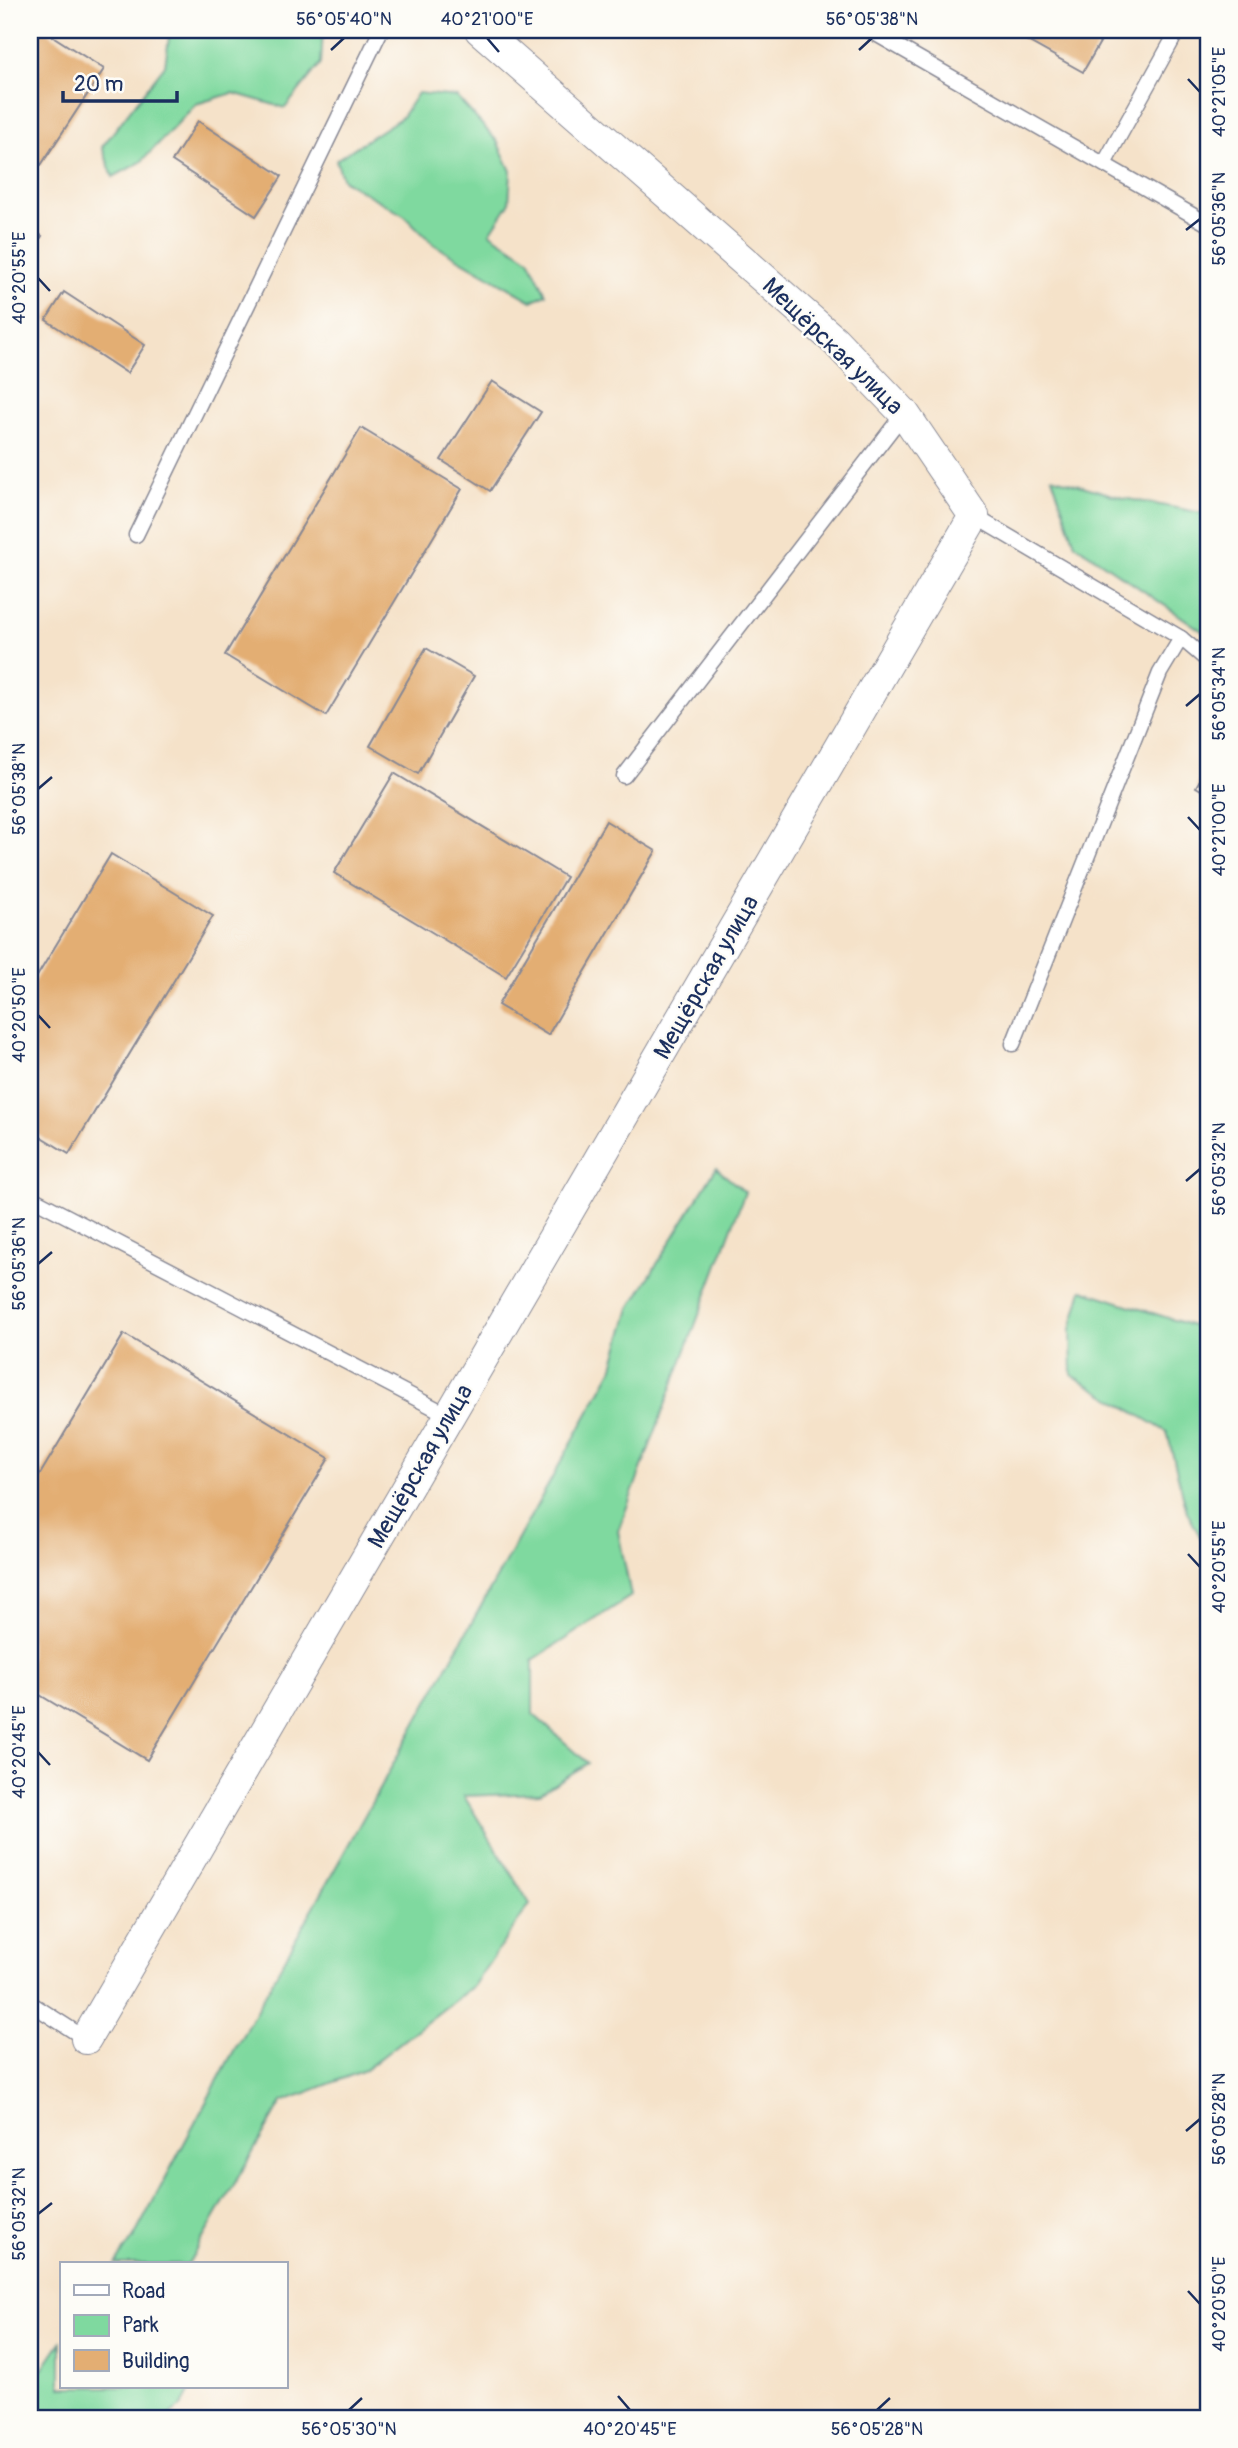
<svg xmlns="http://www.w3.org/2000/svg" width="1238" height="2448" font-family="Pangolin,sans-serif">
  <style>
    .green { fill: #7fd99f; stroke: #4d847e; stroke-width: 2 }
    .building { fill: #e3ae73 }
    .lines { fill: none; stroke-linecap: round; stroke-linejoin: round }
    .lane-casing { stroke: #888894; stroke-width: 17 }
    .street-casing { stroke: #888894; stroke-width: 32 }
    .lane { stroke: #fff; stroke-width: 14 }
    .street { stroke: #fff; stroke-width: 30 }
    .ticks { fill: none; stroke: #1b2f5e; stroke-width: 2.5 }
    .labels { text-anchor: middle; stroke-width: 5; stroke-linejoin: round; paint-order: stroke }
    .street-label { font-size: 24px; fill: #1b2f5e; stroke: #fdfcf7 }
    .neatline { fill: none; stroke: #1b2f5e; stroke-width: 2.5 }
    .ticks-label { font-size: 18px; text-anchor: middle; fill: #1b2f5e }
  </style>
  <rect width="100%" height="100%" fill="#fdfcf7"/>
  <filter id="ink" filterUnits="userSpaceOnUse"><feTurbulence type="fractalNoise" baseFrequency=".0143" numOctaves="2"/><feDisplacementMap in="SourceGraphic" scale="14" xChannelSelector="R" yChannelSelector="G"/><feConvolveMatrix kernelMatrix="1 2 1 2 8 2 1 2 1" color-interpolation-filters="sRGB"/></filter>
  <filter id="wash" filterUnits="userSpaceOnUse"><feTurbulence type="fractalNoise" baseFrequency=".00686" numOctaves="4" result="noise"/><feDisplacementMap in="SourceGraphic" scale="28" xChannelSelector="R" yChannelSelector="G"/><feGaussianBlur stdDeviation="1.57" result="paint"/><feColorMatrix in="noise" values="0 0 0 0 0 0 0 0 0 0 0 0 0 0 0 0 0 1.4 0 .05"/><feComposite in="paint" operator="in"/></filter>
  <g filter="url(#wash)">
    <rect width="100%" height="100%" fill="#f5e2c9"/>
    <g class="green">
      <path d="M170,30H323L321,63L285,108L233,93L196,104L141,162L113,177L102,147L165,65Z"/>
      <path d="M418,93L457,97L497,141L511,171L509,204L490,233L529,259L546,294L532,301L433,244L405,216L343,180L336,160L402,117Z"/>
      <path d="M1052,477L1123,498L1208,514V635L1075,544Z"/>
      <path d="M716,1168L745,1192L618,1531L631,1596L533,1660V1714L588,1763L540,1793L464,1796L530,1904L473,1986L365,2070L282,2102L188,2264H115L134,2237L226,2065L612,1370L630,1308Z"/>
      <path d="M1082,1290L1208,1331V1551L1187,1512L1167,1432L1072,1375L1071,1329Z"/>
      <path d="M61,2342V2387H192L181,2407L165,2418H30V2388Z"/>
    </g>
    <g id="blocks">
      <g class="building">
        <path d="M30,30H43L104,69L41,165L30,157Z"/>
        <path d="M1008,30H1107L1083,72Z"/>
        <path d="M198,121L282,176L256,216L172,161Z"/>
        <path d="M30,228L42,236L30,254Z"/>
        <path d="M64,292L145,345L127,373L46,320Z"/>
        <path d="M492,381L541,412L490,491L441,460Z"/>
        <path d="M361,428L462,489L326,716L225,655Z"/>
        <path d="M426,648L474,676L418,774L370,746Z"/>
        <path d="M1208,765V794L1196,787Z"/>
        <path d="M394,773L566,877L506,977L334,873Z"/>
        <path d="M606,821L656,851L548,1035L498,1005Z"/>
        <path d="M111,854L213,916L69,1154L30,1130V988Z"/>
        <path d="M124,1334L329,1458L147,1760L30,1689V1491Z"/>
      </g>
    </g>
  </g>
  <g filter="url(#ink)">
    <use href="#blocks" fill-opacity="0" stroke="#888894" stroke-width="2"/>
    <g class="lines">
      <g class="lane-casing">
        <g id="lane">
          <path d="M869,30L1208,224"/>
          <path d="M1104,164L1178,30"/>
          <path d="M974,516L1181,638L1160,673L1013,1044"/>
          <path d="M136,535L381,30"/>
          <path d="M1181,638L1208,661"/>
          <path d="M624,776L904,413"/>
          <path d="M30,1197L450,1416"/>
          <path d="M30,2003L86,2039"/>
        </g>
      </g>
      <g class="street-casing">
        <path id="street" d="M86,2039L974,516L904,413L834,340L480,30"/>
      </g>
      <use href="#lane" class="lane"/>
      <use href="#street" class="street"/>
    </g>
  </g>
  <path class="ticks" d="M487,38L499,52M331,50L344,38M859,50L872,38M1188,79L1200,92M1186,230L1200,219M38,278L50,291M1186,706L1200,694M38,789L52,777M1188,817L1200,830M38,1015L50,1028M1186,1181L1200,1169M38,1264L52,1252M1188,1554L1200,1567M38,1752L50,1765M1186,2131L1200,2119M38,2214L52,2203M1188,2291L1200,2304M618,2396L630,2410M349,2410L362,2398M877,2410L890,2398"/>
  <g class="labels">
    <g class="street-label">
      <text transform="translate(833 346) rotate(44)" y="8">Мещёрская улица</text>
      <text transform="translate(706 977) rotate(-60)" y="8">Мещёрская улица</text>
      <text transform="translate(420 1466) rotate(-60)" y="8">Мещёрская улица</text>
    </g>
  </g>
  <rect width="1238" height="2448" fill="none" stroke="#fdfcf7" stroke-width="77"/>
  <rect x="60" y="2262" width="228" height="126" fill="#fdfcf7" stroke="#a3aaba" stroke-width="2"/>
  <rect x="74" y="2285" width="35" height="10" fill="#ffffff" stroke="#a3aaba" stroke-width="2"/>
  <text x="122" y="2298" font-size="21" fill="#1b2f5e">Road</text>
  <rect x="74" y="2315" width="35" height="21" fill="#7fd99f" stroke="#a3aaba" stroke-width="2"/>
  <text x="122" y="2332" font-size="21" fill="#1b2f5e">Park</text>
  <rect x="74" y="2350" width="35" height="21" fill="#e3ae73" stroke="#a3aaba" stroke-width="2"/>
  <text x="122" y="2368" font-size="21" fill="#1b2f5e">Building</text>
  <path d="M63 91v10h114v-10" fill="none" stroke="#1b2f5e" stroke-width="3.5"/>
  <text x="74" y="91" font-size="21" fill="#1b2f5e" stroke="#fdfcf7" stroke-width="5" paint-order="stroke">20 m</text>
  <rect x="38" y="38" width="1162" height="2372" class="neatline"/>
  <g class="ticks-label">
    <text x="344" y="25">56°05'40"N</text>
    <text x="487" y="25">40°21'00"E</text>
    <text x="872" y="25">56°05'38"N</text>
    <text transform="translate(1219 92) rotate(-90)" y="6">40°21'05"E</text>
    <text transform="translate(1219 219) rotate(-90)" y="6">56°05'36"N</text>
    <text transform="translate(19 278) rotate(-90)" y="6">40°20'55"E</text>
    <text transform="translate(1219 694) rotate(-90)" y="6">56°05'34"N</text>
    <text transform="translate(19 789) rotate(-90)" y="6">56°05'38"N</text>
    <text transform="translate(1219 830) rotate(-90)" y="6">40°21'00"E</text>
    <text transform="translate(19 1015) rotate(-90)" y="6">40°20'50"E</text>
    <text transform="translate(1219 1169) rotate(-90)" y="6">56°05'32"N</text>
    <text transform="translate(19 1264) rotate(-90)" y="6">56°05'36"N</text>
    <text transform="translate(1219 1567) rotate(-90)" y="6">40°20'55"E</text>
    <text transform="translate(19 1752) rotate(-90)" y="6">40°20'45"E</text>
    <text transform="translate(1219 2119) rotate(-90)" y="6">56°05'28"N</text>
    <text transform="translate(19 2214) rotate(-90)" y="6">56°05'32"N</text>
    <text transform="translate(1219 2304) rotate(-90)" y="6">40°20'50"E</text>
    <text x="349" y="2435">56°05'30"N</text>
    <text x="630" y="2435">40°20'45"E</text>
    <text x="877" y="2435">56°05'28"N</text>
  </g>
</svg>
